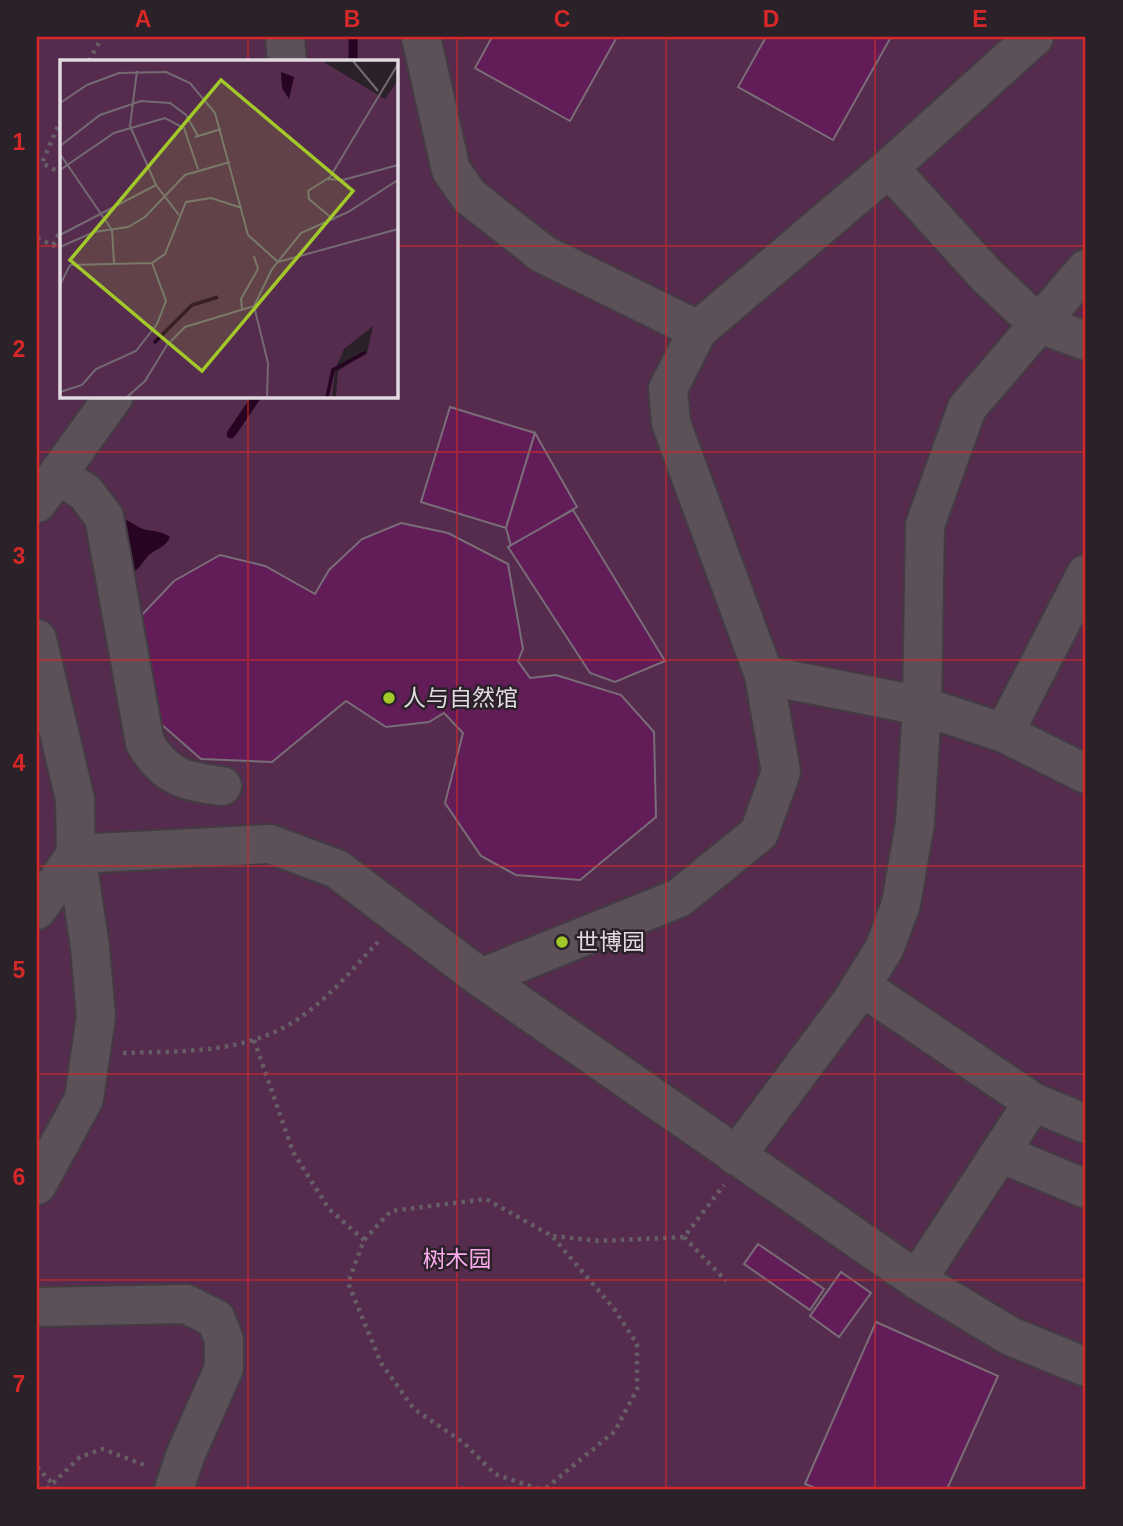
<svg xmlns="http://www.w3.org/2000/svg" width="1123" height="1526" font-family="Helvetica,'Noto Sans SC',sans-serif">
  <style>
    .green { fill: #552b4e; fill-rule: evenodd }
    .water { fill: #260422 }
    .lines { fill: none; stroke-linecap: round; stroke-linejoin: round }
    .stream { stroke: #260422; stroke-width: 9 }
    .building { fill: #621d59; stroke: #796d77; stroke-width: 2 }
    .minor-casing { stroke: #443c43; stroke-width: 42 }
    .path { stroke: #665d65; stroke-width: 4.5; stroke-dasharray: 3.5 5; stroke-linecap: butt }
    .minor { stroke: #5c5059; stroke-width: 38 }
    .grid { fill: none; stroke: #d62828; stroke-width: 2; stroke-opacity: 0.55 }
    .poi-dot { fill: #a2c929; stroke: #2b2129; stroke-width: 2.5 }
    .labels { text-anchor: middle; stroke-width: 5; stroke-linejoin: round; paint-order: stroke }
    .poi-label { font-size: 23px; fill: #e1dae0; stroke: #2b2129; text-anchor: start }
    .park-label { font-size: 23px; fill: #f9aaeb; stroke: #2b2129 }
    .inset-river { fill: none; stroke: #260422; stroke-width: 3.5 }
    .inset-road { fill: none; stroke: #746b72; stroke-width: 2 }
    .view { fill: #a2c929; fill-opacity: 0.15; stroke: #a2c929; stroke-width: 3.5 }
    .inset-edge { fill: none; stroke: #e1dae0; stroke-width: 3.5 }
    .neatline { fill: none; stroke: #d62828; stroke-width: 2.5 }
    .grid-label { font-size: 23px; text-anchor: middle; font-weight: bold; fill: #d62828 }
  </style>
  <rect width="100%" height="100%" fill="#2b2129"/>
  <path class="green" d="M37,37H1086V1489H37ZM61,61H396V396H61Z"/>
  <path class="water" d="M117,518C129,519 133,525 143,529C153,532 160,530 170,537C165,548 157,548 149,555C141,563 140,570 128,575Z"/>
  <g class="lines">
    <g class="stream">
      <path d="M353,61V37"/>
      <path d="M231,434L257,396"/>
    </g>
  </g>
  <g class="building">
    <path d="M492,37H617L570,121L475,68Z"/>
    <path d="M766,37H891L833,140L738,87Z"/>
    <path d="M450,407L535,433L506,528L421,502Z"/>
    <path d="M535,433L577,507L511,546L506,528Z"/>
    <path d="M573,510L665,661L615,682L590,673L508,547Z"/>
    <path d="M401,523L448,533L508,564L523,649L518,661L530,678L556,675L621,695L654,732L656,817L580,880L516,875L481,856L445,803L463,733L444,713L429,722L386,727L346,701L272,762L201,759L161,724L137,620L174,581L220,555L265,566L315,594L329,570L362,539Z"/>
    <path d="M758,1244L824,1289L810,1310L744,1264Z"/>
    <path d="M841,1272L871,1293L839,1337L810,1316Z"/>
    <path d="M876,1322L998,1376L947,1489H818L805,1484Z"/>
  </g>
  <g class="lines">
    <g class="minor-casing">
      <g id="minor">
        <path d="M285,37L287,61"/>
        <path d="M421,37L451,170L469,196L543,254L698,330L668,389L671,423L764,675L781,772L759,833L679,898L481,978"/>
        <path d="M889,168L987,276L1037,323L1086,341"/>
        <path d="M698,330L889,168L1034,37"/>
        <path d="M58,475L85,492L104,517L145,743C166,778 184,781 222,786"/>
        <path d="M37,503L114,396"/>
        <path d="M37,639L75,799L76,854L90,947L96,1016L84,1099L37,1185"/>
        <path d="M764,675L922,706L1004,733L1086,774"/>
        <path d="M1004,733L1086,574"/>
        <path d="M76,854L270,844L337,869L481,978L917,1280L1010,1336L1086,1367"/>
        <path d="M37,910L76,854"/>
        <path d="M861,986L1033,1102L1086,1124"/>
        <path d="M1000,1153L1086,1189"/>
        <path d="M736,1156L851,1002L884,949L901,904L915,823L922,706L925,525L967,408L1086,269"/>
        <path d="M917,1280L1033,1102"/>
        <path d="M37,1307L186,1304L216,1319L224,1340V1368L185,1456L174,1489"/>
      </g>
    </g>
    <g class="path">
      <path d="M89,61L102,37"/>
      <path d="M61,119L42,163L61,173"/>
      <path d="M37,238L61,249"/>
      <path d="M53,245L61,230"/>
      <path d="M254,1040L293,1152L329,1209L364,1240"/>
      <path d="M123,1053C189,1051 255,1054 309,1011C334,992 356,965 378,942"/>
      <path d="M553,1236L599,1241L684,1237L724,1185"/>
      <path d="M684,1237L726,1281"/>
      <path d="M37,1467L52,1483"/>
      <path d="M47,1489L80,1457L103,1449L147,1466"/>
      <path d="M539,1489L495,1474L464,1443L414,1409L381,1363L348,1283L364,1240L391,1211L486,1199L552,1236L615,1310L637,1344V1389L615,1431L545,1489"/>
    </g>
    <use href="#minor" class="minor"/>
  </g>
  <path class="grid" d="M248,37V61M457,37V1489M666,37V1489M875,37V1489M37,246H61M396,246H1086M248,396V1489M37,452H1086M37,660H1086M37,866H1086M37,1074H1086M37,1280H1086"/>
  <g class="poi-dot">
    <circle cx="389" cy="698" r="7"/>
    <circle cx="562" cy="942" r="7"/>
  </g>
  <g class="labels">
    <g class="poi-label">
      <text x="403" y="706">人与自然馆</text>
      <text x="576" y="950">世博园</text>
    </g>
    <g class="park-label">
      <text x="457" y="1267">树木园</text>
    </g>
  </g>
  <g transform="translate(60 60)">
    <rect width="338" height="338" fill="#2b2129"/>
    <path d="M4,1H262L325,39L338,20V337H276L278,311L307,293L313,266L284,289L275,310L272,337H0V3Z" fill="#552b4e"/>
    <path d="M221,12L234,17L229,39L222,28Z" fill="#260422"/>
    <path class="inset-river" d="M94,283L132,245L158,237M267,337L273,310L306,292"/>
    <path class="inset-road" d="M293,1L318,31M77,11L70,66L96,125L119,155M0,43L27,25L59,13L106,12L130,23L155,53L188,175L218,202M135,77L161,69M0,86L40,55L81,41L110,43L126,55L138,76M0,94L52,170L54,203M0,110L54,73L105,58L124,68L138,109M267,119L283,120L338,105M274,160L249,139L248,131L270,117L338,4M0,175L96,125M0,187L34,172L68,167L85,157L125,115L170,102M218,202L338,169M10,205L92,203M0,225L10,205M182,249L181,239L198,209L194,196M0,332L22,325L36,309L76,291L97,264L106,241L92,203L105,194L126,142L151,138L182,148M67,337L85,321L107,285L125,267L194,246M207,337L208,303L194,246L212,209L241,173L288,152L338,120"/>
    <path class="view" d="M161,20L293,131L142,311L10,200Z"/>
    <rect width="338" height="338" class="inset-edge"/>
  </g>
  <rect width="1123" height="1526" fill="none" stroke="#2b2129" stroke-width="77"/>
  <rect x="38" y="38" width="1046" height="1450" class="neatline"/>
  <g class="grid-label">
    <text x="143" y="27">A</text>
    <text x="352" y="27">B</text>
    <text x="562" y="27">C</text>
    <text x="771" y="27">D</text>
    <text x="980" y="27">E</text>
    <text x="19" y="150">1</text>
    <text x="19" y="357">2</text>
    <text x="19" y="564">3</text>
    <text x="19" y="771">4</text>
    <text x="19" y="978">5</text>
    <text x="19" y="1185">6</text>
    <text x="19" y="1392">7</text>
  </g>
</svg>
